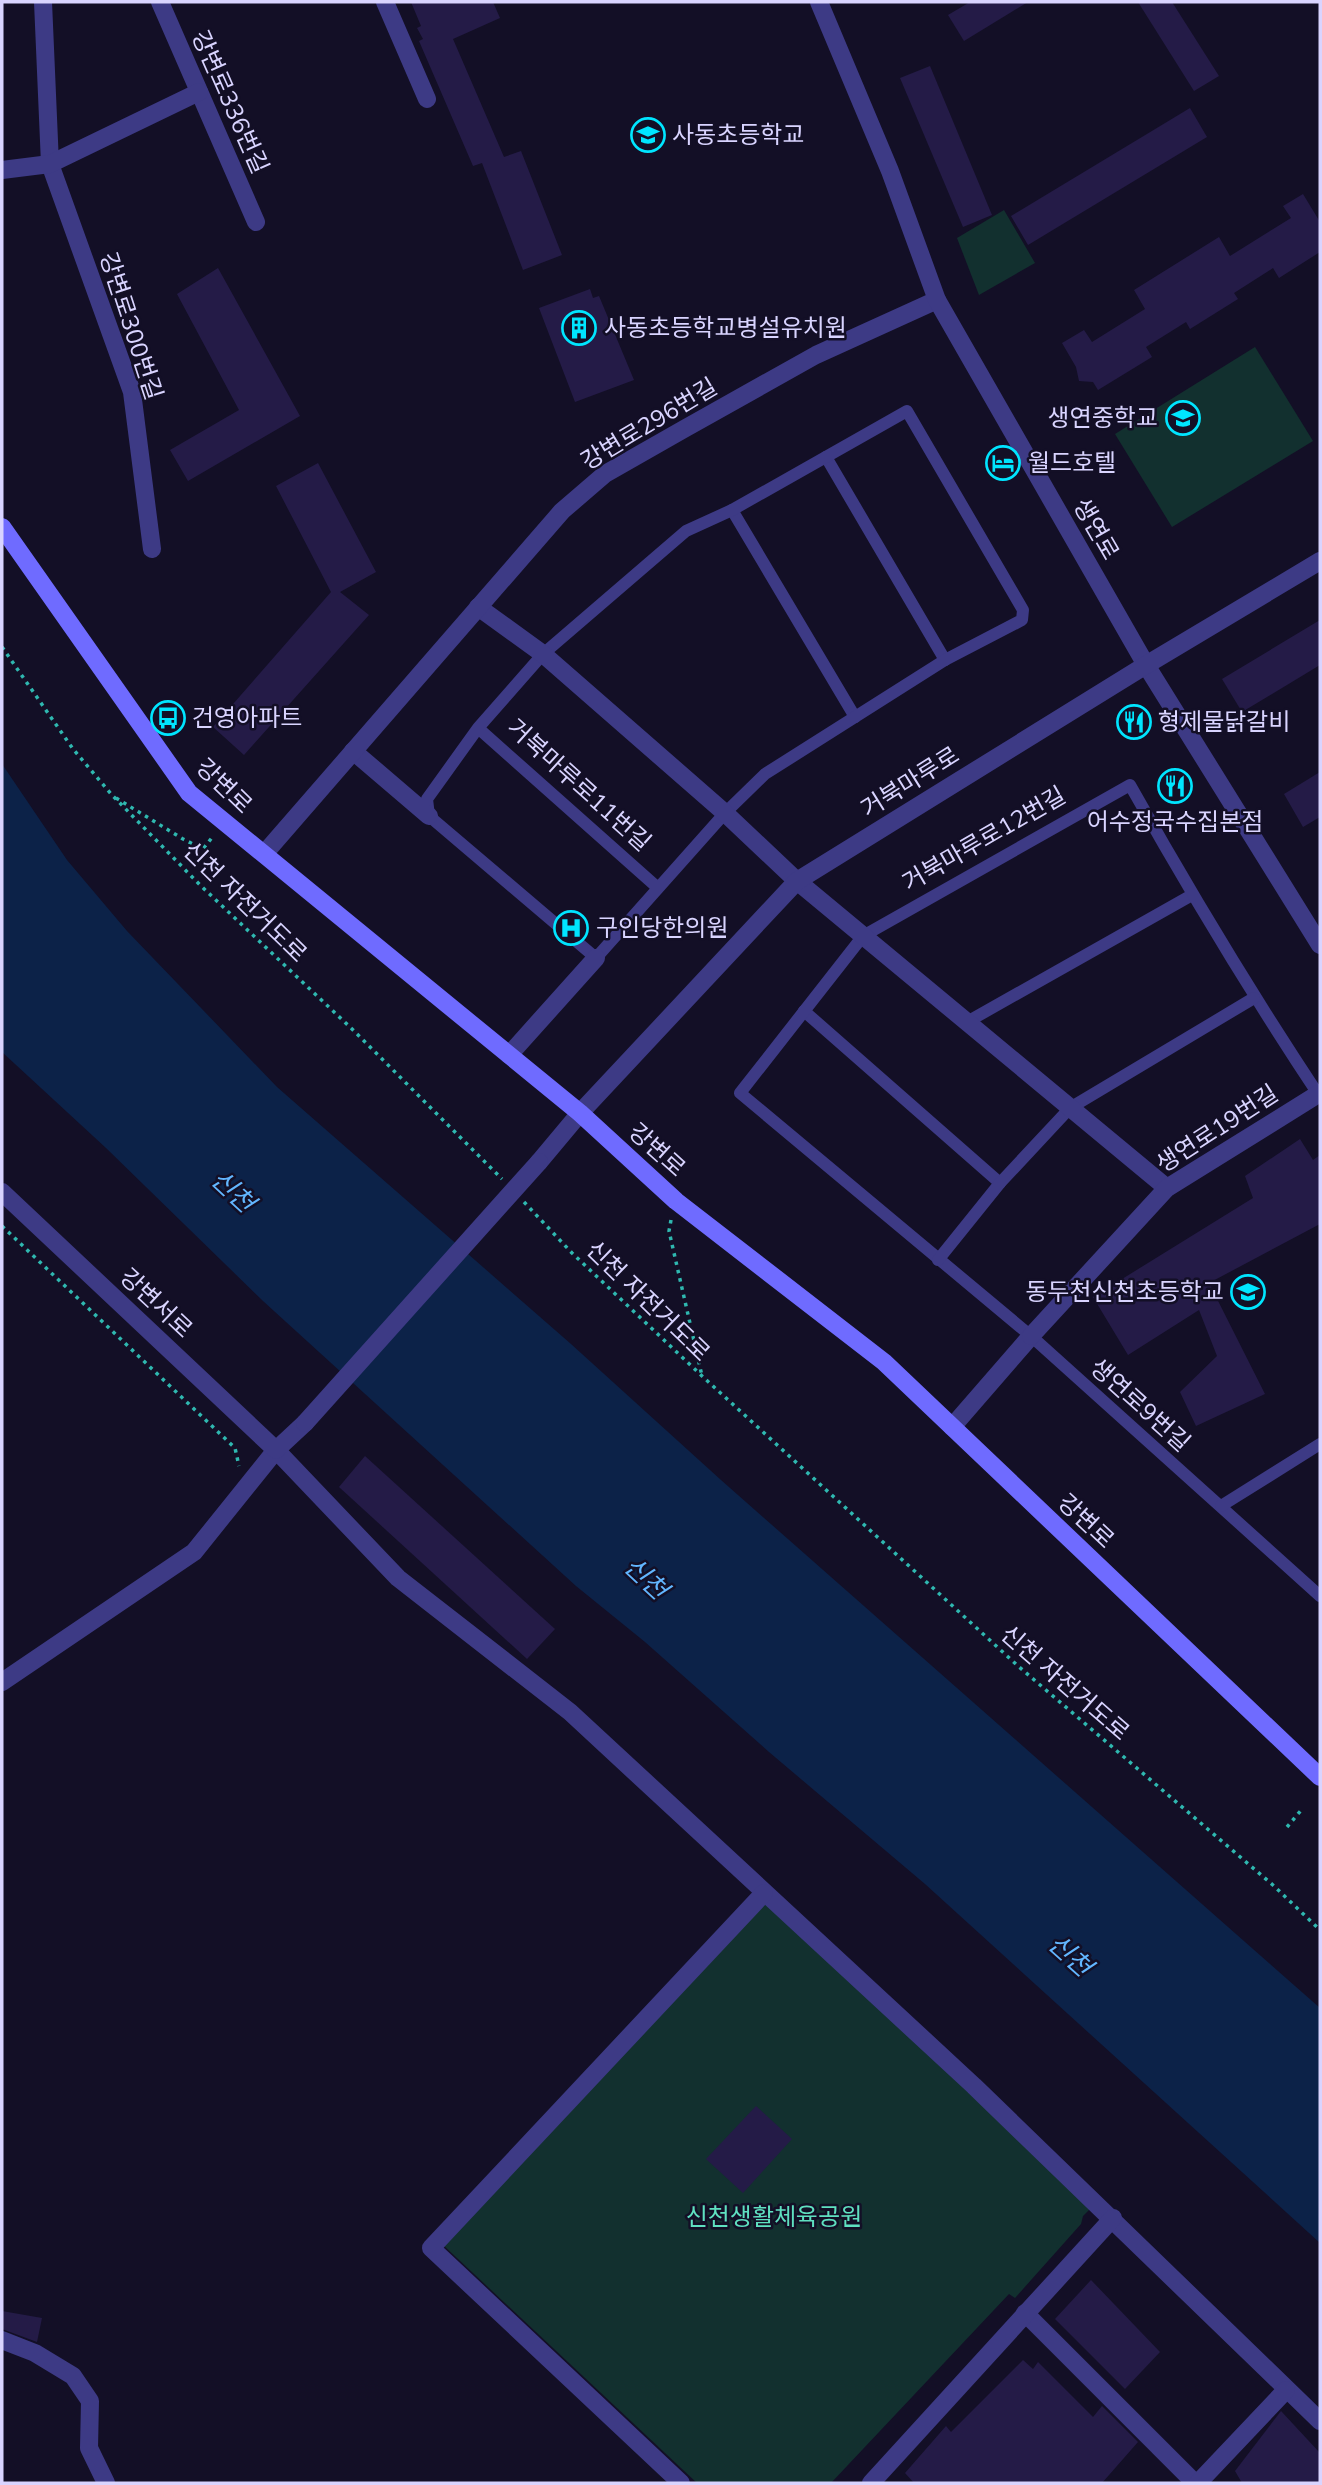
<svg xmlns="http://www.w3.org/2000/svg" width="1322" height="2485" font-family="'Nunito Sans','Noto Sans KR',sans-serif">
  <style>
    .green { fill: #12302f }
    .water { fill: #0c2248 }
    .building { fill: #241b47 }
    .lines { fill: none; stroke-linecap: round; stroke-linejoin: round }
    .path { stroke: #2fb8b0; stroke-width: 3.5; stroke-dasharray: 3.5 5; stroke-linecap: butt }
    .service { stroke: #3d3a85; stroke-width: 12 }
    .pedestrian { stroke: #3d3a85; stroke-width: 18 }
    .minor { stroke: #3d3a85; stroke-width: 18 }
    .tertiary { stroke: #3d3a85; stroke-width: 18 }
    .secondary { stroke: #6f6bff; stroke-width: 18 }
    .tertiary-bridge { stroke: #3d3a85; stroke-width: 18 }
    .labels { text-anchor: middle; stroke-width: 5; stroke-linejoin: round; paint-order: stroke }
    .street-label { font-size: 24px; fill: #d9d4ff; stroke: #130f26 }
    .poi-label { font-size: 24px; fill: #d9d4ff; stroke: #130f26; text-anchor: start }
    .park-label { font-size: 24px; fill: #5fe0c0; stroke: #130f26 }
    .water-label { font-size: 26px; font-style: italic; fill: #62b6ff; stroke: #130f26 }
  </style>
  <rect width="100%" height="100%" fill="#130f26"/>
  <g class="green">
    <path d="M1004,210L1035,263L979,295L957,238Z"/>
    <path d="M1255,347L1313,441L1172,527L1115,434Z"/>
    <path d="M766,1899L1093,2206L1083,2216L1081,2224L1015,2298L1009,2294L831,2483H697L441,2243Z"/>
  </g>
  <path class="water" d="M2,764L67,860L127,931L277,1087L571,1344L721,1480L1320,2008V2243L925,1884L769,1752L645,1642L576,1586L263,1301L106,1148L2,1052Z"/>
  <g class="building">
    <path d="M411,2H493L500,18L453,39L504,157L521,151L562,255L523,270L482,163L473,166L419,41L423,39L417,28L421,26Z"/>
    <path d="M970,2H1028L964,41L948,15Z"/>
    <path d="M1138,2H1172L1219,76L1194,91Z"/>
    <path d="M930,66L992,215L963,227L900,78Z"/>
    <path d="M1190,108L1207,137L1028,245L1011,216Z"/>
    <path d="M1303,194L1320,222V252L1279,278L1273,268L1234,293L1238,299L1190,329L1186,322L1146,347L1152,357L1098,390L1093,382L1079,381L1076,367L1062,343L1084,330L1092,342L1145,309L1134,290L1219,237L1230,256L1291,218L1283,206Z"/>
    <path d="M218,268L300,416L188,481L170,450L239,410L177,294Z"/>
    <path d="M590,289L593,298L599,296L634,380L575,402L539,308Z"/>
    <path d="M318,463L376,572L340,592L369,615L244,755L213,727L331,592L276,486Z"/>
    <path d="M1320,620V665L1242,712L1222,679Z"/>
    <path d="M1320,772V817L1303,827L1284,794Z"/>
    <path d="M1300,1139L1313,1160L1320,1155V1224L1209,1283L1265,1394L1196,1426L1180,1392L1217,1356L1199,1310L1128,1355L1093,1297L1253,1198L1245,1176Z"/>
    <path d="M365,1456L555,1629L527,1659L339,1487Z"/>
    <path d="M756,2106L792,2139L743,2193L706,2159Z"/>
    <path d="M1091,2280L1160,2352L1125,2389L1055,2319Z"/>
    <path d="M2,2311L42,2318L37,2342L2,2329Z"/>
    <path d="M1023,2360L1033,2369L1038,2362L1093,2417L1102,2406L1138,2442L1102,2483H914L905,2473L946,2426L951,2432Z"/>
    <path d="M1281,2411L1320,2453V2483H1242L1235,2471Z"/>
  </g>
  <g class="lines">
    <g class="path">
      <path d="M2,647L73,749L112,795L200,885L352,1029L502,1179"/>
      <path d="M116,798L183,839L203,849L214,835"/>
      <path d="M524,1202L572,1253L702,1376L1018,1666L1274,1886L1320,1930"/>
      <path d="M671,1220L669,1231L702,1376"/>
      <path d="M2,1226L235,1448L239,1466"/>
      <path d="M1287,1827L1303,1808"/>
    </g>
    <g class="service">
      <path d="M826,457L945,660"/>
      <path d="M732,510L855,717"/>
      <path d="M478,728L427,799L429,816L596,958L725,813L765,774L945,660L1022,620L1023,610L907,411L732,510L686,531L543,654L478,728L658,888"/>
      <path d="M804,1011L1000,1183"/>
      <path d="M967,1022L1192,895"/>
      <path d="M1318,1094C1251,993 1189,890 1130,785L863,936L740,1093L1031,1336L1320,1596"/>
      <path d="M938,1260L1000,1183L1070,1108L1254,998"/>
      <path d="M1221,1506L1320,1444"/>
    </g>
    <g class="pedestrian">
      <path d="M353,751L429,816"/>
      <path d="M509,1055L596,958"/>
      <path d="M952,1427L1031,1336"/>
    </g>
    <g class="minor">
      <path d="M43,2L50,164L132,392L152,549"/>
      <path d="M160,2L256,222"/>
      <path d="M385,2L427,99"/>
      <path d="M2,170L50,164L199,92"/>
      <path d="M478,607L543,654L725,813L797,881L1167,1188"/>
      <path d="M264,854L562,511L605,474L684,429L816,355L937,300"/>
      <path d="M1031,1336L1167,1188L1320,1093"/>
      <path d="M2,1682L194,1552L276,1450L398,1578L570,1712L974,2086L1320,2421"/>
      <path d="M1025,2313L1195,2483"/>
      <path d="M2,2340L35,2353L73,2376L90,2401L89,2448L106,2483"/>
      <path d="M681,2483L431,2248L764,1893"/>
      <path d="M871,2483L1113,2218"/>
      <path d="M1198,2483L1286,2390"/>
    </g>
    <g class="tertiary">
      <path d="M819,2L890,171L937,300L1146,665L1320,945"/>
      <path d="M539,1162L580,1113L797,881L1146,665L1320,561"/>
      <path d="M2,1192L276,1450L305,1423"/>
    </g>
    <path class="secondary" d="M2,527L189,793L580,1113L676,1201L884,1362L1320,1777"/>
    <path class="tertiary-bridge" d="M305,1423L539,1162"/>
  </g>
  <defs>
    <g id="school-ring" transform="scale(1.75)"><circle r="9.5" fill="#130f26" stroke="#00e5ff" stroke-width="1.5"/><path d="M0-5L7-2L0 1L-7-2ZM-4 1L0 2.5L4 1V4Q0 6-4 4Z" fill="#00e5ff"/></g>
    <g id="building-ring" transform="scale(1.75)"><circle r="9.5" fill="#130f26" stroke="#00e5ff" stroke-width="1.5"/><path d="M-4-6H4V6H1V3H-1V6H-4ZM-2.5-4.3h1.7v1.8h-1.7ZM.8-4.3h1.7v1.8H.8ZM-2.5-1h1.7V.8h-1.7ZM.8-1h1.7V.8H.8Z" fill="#00e5ff"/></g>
    <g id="hotel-ring" transform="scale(1.75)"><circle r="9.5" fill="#130f26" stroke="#00e5ff" stroke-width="1.5"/><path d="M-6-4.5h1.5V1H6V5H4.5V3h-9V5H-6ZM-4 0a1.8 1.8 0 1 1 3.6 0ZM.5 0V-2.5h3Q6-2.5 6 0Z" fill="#00e5ff"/></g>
    <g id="bus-ring" transform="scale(1.75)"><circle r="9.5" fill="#130f26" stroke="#00e5ff" stroke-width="1.5"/><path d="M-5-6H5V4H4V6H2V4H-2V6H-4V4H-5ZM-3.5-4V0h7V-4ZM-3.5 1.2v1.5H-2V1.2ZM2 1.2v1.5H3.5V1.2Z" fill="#00e5ff"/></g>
    <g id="restaurant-ring" transform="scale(1.75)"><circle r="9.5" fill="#130f26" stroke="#00e5ff" stroke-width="1.5"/><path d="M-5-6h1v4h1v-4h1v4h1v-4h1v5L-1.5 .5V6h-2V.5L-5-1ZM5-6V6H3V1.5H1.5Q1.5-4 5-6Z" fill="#00e5ff"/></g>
    <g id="hospital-ring" transform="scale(1.75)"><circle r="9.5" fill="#130f26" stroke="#00e5ff" stroke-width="1.5"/><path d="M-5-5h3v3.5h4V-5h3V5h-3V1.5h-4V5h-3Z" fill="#00e5ff"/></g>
  </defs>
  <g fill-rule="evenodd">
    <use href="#school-ring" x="648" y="135"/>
    <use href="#building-ring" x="579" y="328"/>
    <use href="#school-ring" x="1183" y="418"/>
    <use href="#hotel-ring" x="1003" y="463"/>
    <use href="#bus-ring" x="168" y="718"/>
    <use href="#restaurant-ring" x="1134" y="722"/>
    <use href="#restaurant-ring" x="1175" y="786"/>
    <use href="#hospital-ring" x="571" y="928"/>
    <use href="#school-ring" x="1248" y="1292"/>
  </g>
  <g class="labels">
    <g class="street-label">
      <text transform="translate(230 102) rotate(66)" y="8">강변로336번길</text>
      <text transform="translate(131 326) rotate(72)" y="8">강변로300번길</text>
      <text transform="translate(649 424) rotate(-31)" y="8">강변로296번길</text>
      <text transform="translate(1096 529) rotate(60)" y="8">생연로</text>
      <text transform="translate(910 782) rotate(-32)" y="8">거북마루로</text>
      <text transform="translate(579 785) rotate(42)" y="8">거북마루로11번길</text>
      <text transform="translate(224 786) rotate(44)" y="8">강변로</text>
      <text transform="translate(984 839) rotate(-30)" y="8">거북마루로12번길</text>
      <text transform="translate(245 902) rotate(44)" y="8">신천 자전거도로</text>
      <text transform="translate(1217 1129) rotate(-33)" y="8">생연로19번길</text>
      <text transform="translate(657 1150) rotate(42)" y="8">강변로</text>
      <text transform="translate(648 1301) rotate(44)" y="8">신천 자전거도로</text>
      <text transform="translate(156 1303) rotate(43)" y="8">강변서로</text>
      <text transform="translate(1140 1405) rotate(42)" y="8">생연로9번길</text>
      <text transform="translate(1086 1521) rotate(43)" y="8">강변로</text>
      <text transform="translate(1065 1683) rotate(41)" y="8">신천 자전거도로</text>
    </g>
    <g class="poi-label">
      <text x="672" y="143">사동초등학교</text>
      <text x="604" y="336">사동초등학교병설유치원</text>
      <text x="1158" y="426" text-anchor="end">생연중학교</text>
      <text x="1028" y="471">월드호텔</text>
      <text x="192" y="726">건영아파트</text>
      <text x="1158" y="730">형제물닭갈비</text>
      <text x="1175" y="830" text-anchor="middle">어수정국수집본점</text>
      <text x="596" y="936">구인당한의원</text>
      <text x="1224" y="1300" text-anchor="end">동두천신천초등학교</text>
    </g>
    <g class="park-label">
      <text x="774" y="2225">신천생활체육공원</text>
    </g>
    <g class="water-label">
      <text transform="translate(233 1191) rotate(43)" y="9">신천</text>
      <text transform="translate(646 1578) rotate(43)" y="9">신천</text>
      <text transform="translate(1070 1955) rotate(42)" y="9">신천</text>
    </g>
  </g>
  <rect width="1322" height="2485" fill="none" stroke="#d9d4ff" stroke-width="7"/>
</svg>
